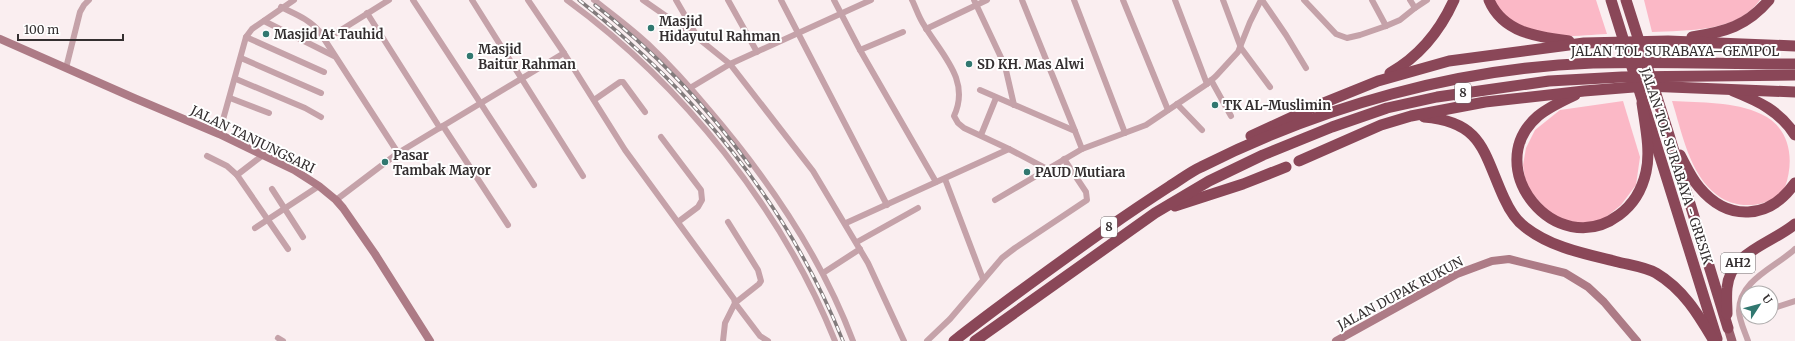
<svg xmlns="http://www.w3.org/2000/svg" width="1795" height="341" font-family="Merriweather,serif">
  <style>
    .green { fill: #fbb8c6 }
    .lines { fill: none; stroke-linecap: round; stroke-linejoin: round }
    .minor { stroke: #c5a2a9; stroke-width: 6 }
    .secondary { stroke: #ad7b86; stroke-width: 8 }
    .primary { stroke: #9a5f6d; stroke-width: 9 }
    .motorway { stroke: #8a4758; stroke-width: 11 }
    .rail-casing { stroke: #827b7c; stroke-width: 3.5 }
    .rail { stroke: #fff; stroke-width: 2; stroke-dasharray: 6; stroke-linecap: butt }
    .poi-dot { fill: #317870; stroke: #fff; stroke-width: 1.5 }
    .labels { text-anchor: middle; stroke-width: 4; stroke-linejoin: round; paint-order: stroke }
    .shield { fill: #fff; stroke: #716d6e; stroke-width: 1 }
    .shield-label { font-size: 12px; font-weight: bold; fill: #342f30 }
    .poi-label { font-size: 13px; font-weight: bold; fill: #342f30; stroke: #fff; text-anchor: start }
    .street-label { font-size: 13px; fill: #342f30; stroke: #fff }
  </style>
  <rect width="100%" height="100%" fill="#faeef0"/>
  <g class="green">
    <path d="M1492,0H1596L1607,34C1582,35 1536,42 1515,26C1507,19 1500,8 1492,0Z"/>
    <path d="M1644,0H1760C1737,33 1687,30 1652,32Z"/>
    <path d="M1623,101L1640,157L1636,185L1621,205L1605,218L1587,224H1567L1551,215L1526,186L1523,165L1526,148L1535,130L1560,110Z"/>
    <path d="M1672,101C1701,103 1734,101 1761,114C1790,127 1795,159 1785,187C1771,209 1735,210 1717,195C1689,174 1682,132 1672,101Z"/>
  </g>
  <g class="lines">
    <g class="minor">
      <path d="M413,0L534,185"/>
      <path d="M472,0L583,176"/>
      <path d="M528,0L564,53L625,150L734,299L735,303L759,284L761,281L758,270L728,222"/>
      <path d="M567,0C682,84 782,209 835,341"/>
      <path d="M594,0C612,14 631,28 648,44C670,65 690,87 710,111C768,179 821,256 853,341"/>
      <path d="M643,0L699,39L730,64L813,171L868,263L904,341"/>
      <path d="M676,0L698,38"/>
      <path d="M728,0L757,52"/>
      <path d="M781,0L887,205"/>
      <path d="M834,0L860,50L936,182"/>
      <path d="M912,0C916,8 919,18 924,25C941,54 971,80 954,116L958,123L964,128L1009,149L1047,169"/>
      <path d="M974,0L1005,66L1014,105"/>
      <path d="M1022,0L1075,131"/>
      <path d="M1074,0L1125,133"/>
      <path d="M1123,0L1168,110"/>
      <path d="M1175,0L1207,84"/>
      <path d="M1223,0L1241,48L1270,87"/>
      <path d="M1262,0L1286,35L1306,68"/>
      <path d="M1304,0L1336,34L1347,38L1360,35L1386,26L1400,20L1415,8L1410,0"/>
      <path d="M1372,0L1386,26"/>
      <path d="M281,7C295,14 309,19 319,31L398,153"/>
      <path d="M1415,8L1427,0"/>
      <path d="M367,13L440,128"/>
      <path d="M264,21L334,56"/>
      <path d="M926,29L987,0"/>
      <path d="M246,37L324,72"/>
      <path d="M325,40L389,0"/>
      <path d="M860,50L903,32"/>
      <path d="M241,58L321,93"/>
      <path d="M66,68L80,12L84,5L89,0"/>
      <path d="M236,79L305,108L321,117"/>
      <path d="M1211,80L1231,116"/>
      <path d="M690,88L730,64L871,0"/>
      <path d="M980,90L1075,131L1082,149"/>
      <path d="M230,98L269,113"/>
      <path d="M594,100L620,82H623L645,112"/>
      <path d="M1177,104L1202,130"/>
      <path d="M443,126L508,225"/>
      <path d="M219,134L246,37L252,29L294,0"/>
      <path d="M981,135L996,98"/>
      <path d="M661,137L701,190L702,200L698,207L678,222"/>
      <path d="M207,156L227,166L237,175L288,249"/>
      <path d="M237,175L263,155"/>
      <path d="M945,179L983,279"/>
      <path d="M272,189L303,237"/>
      <path d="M336,200L398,153L564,53"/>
      <path d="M995,200L1082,149L1146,125L1207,84L1216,76L1238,52L1250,22L1261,0"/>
      <path d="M846,223L1009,149"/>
      <path d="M255,228L319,186"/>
      <path d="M857,242L918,208"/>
      <path d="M823,273L860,249"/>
      <path d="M1771,309L1795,301"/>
      <path d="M278,338L283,341"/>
      <path d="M723,341L725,323L735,303L760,336L768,341"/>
      <path d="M927,341L950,319L1002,258L1015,248L1087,200L1086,192L1064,159"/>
      <path d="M1748,341C1745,332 1739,320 1739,311C1739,280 1776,267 1795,249"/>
    </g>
    <g class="secondary">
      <path d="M0,39L134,98L219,134L294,170L319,186L336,200L343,208L375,254L430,341"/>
      <path d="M1336,341L1457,274L1492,261L1509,259L1565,273L1588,287L1604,302L1637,341"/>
    </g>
    <path class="primary" d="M1728,328L1732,341"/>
    <g class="motorway">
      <path d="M1489,0C1503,33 1538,37 1569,41"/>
      <path d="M1611,0L1717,339"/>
      <path d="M1626,0L1669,135L1728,328"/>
      <path d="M1692,37C1725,32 1747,26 1769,0"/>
      <path d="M1390,73C1420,56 1440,31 1454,0"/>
      <path d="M1733,91C1758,101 1780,111 1795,135"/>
      <path d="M1575,95C1562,101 1549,107 1538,116C1479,167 1556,262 1619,215C1634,204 1642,190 1646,172C1651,151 1645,125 1642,103"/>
      <path d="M1424,117C1483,122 1483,152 1504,198C1509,209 1515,220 1525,227C1552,248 1586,254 1618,262C1630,265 1645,267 1656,273C1683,289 1698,314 1714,341"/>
      <path d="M1251,136L1316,106L1378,81L1449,61L1584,43L1668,41L1795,46"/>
      <path d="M1680,155C1686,166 1691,178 1699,187C1728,222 1769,220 1795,183"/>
      <path d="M1299,161L1381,125L1411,116L1485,102L1584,91L1646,86L1795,92"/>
      <path d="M1175,206L1243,184L1286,167"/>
      <path d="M1727,314C1727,305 1726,297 1727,288C1730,252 1771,244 1795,224"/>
      <path d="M954,341C1005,301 1057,264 1109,227C1129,213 1150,199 1170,186C1180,180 1190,172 1201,167C1322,106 1458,68 1593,63C1659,61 1728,64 1795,64"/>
      <path d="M975,341L1155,213L1209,181L1263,155L1332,127L1387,108L1437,97L1549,81L1622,77L1795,75"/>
    </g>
    <g class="rail-casing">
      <g id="rail">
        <path d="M579,0C694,90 789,206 843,341"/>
        <path d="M595,5C654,51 706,105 750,166"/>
      </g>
    </g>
    <use href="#rail" class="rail"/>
  </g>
  <g class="poi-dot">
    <circle cx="651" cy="28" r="4"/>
    <circle cx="266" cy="34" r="4"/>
    <circle cx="470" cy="56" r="4"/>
    <circle cx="969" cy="64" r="4"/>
    <circle cx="1215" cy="105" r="4"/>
    <circle cx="385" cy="162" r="4"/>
    <circle cx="1027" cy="172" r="4"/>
  </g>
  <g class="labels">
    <g class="shield">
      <rect x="1455" y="83" width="16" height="20" rx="3"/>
      <rect x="1101" y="217" width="16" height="20" rx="3"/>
      <rect x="1721" y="253" width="34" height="20" rx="3"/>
    </g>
    <g class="shield-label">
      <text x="1463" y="97">8</text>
      <text x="1109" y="231">8</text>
      <text x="1738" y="267">AH2</text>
    </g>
    <g class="poi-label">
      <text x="659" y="26">Masjid<tspan x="659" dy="15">Hidayutul Rahman</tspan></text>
      <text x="274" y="39">Masjid At Tauhid</text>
      <text x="478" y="54">Masjid<tspan x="478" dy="15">Baitur Rahman</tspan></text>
      <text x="977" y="69">SD KH. Mas Alwi</text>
      <text x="1223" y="110">TK AL-Muslimin</text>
      <text x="393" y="160">Pasar<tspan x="393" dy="15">Tambak Mayor</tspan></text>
      <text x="1035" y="177">PAUD Mutiara</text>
    </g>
    <g class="street-label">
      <text x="1675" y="56">JALAN TOL SURABAYA–GEMPOL</text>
      <text transform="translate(253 139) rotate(26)" y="5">JALAN TANJUNGSARI</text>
      <text transform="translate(1677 166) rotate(72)" y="5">JALAN TOL SURABAYA - GRESIK</text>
      <text transform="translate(1400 293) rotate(-28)" y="5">JALAN DUPAK RUKUN</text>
    </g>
  </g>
  <g transform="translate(1759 305) rotate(54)"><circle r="19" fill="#ffffff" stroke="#aeacac"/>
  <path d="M0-3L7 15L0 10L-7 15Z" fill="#317870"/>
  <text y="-6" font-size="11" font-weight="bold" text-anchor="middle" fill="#342f30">U</text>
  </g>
  <path d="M18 34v6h105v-6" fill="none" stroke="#342f30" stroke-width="2"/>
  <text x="24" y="34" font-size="12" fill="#342f30" stroke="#ffffff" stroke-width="3" paint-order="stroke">100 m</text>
</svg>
